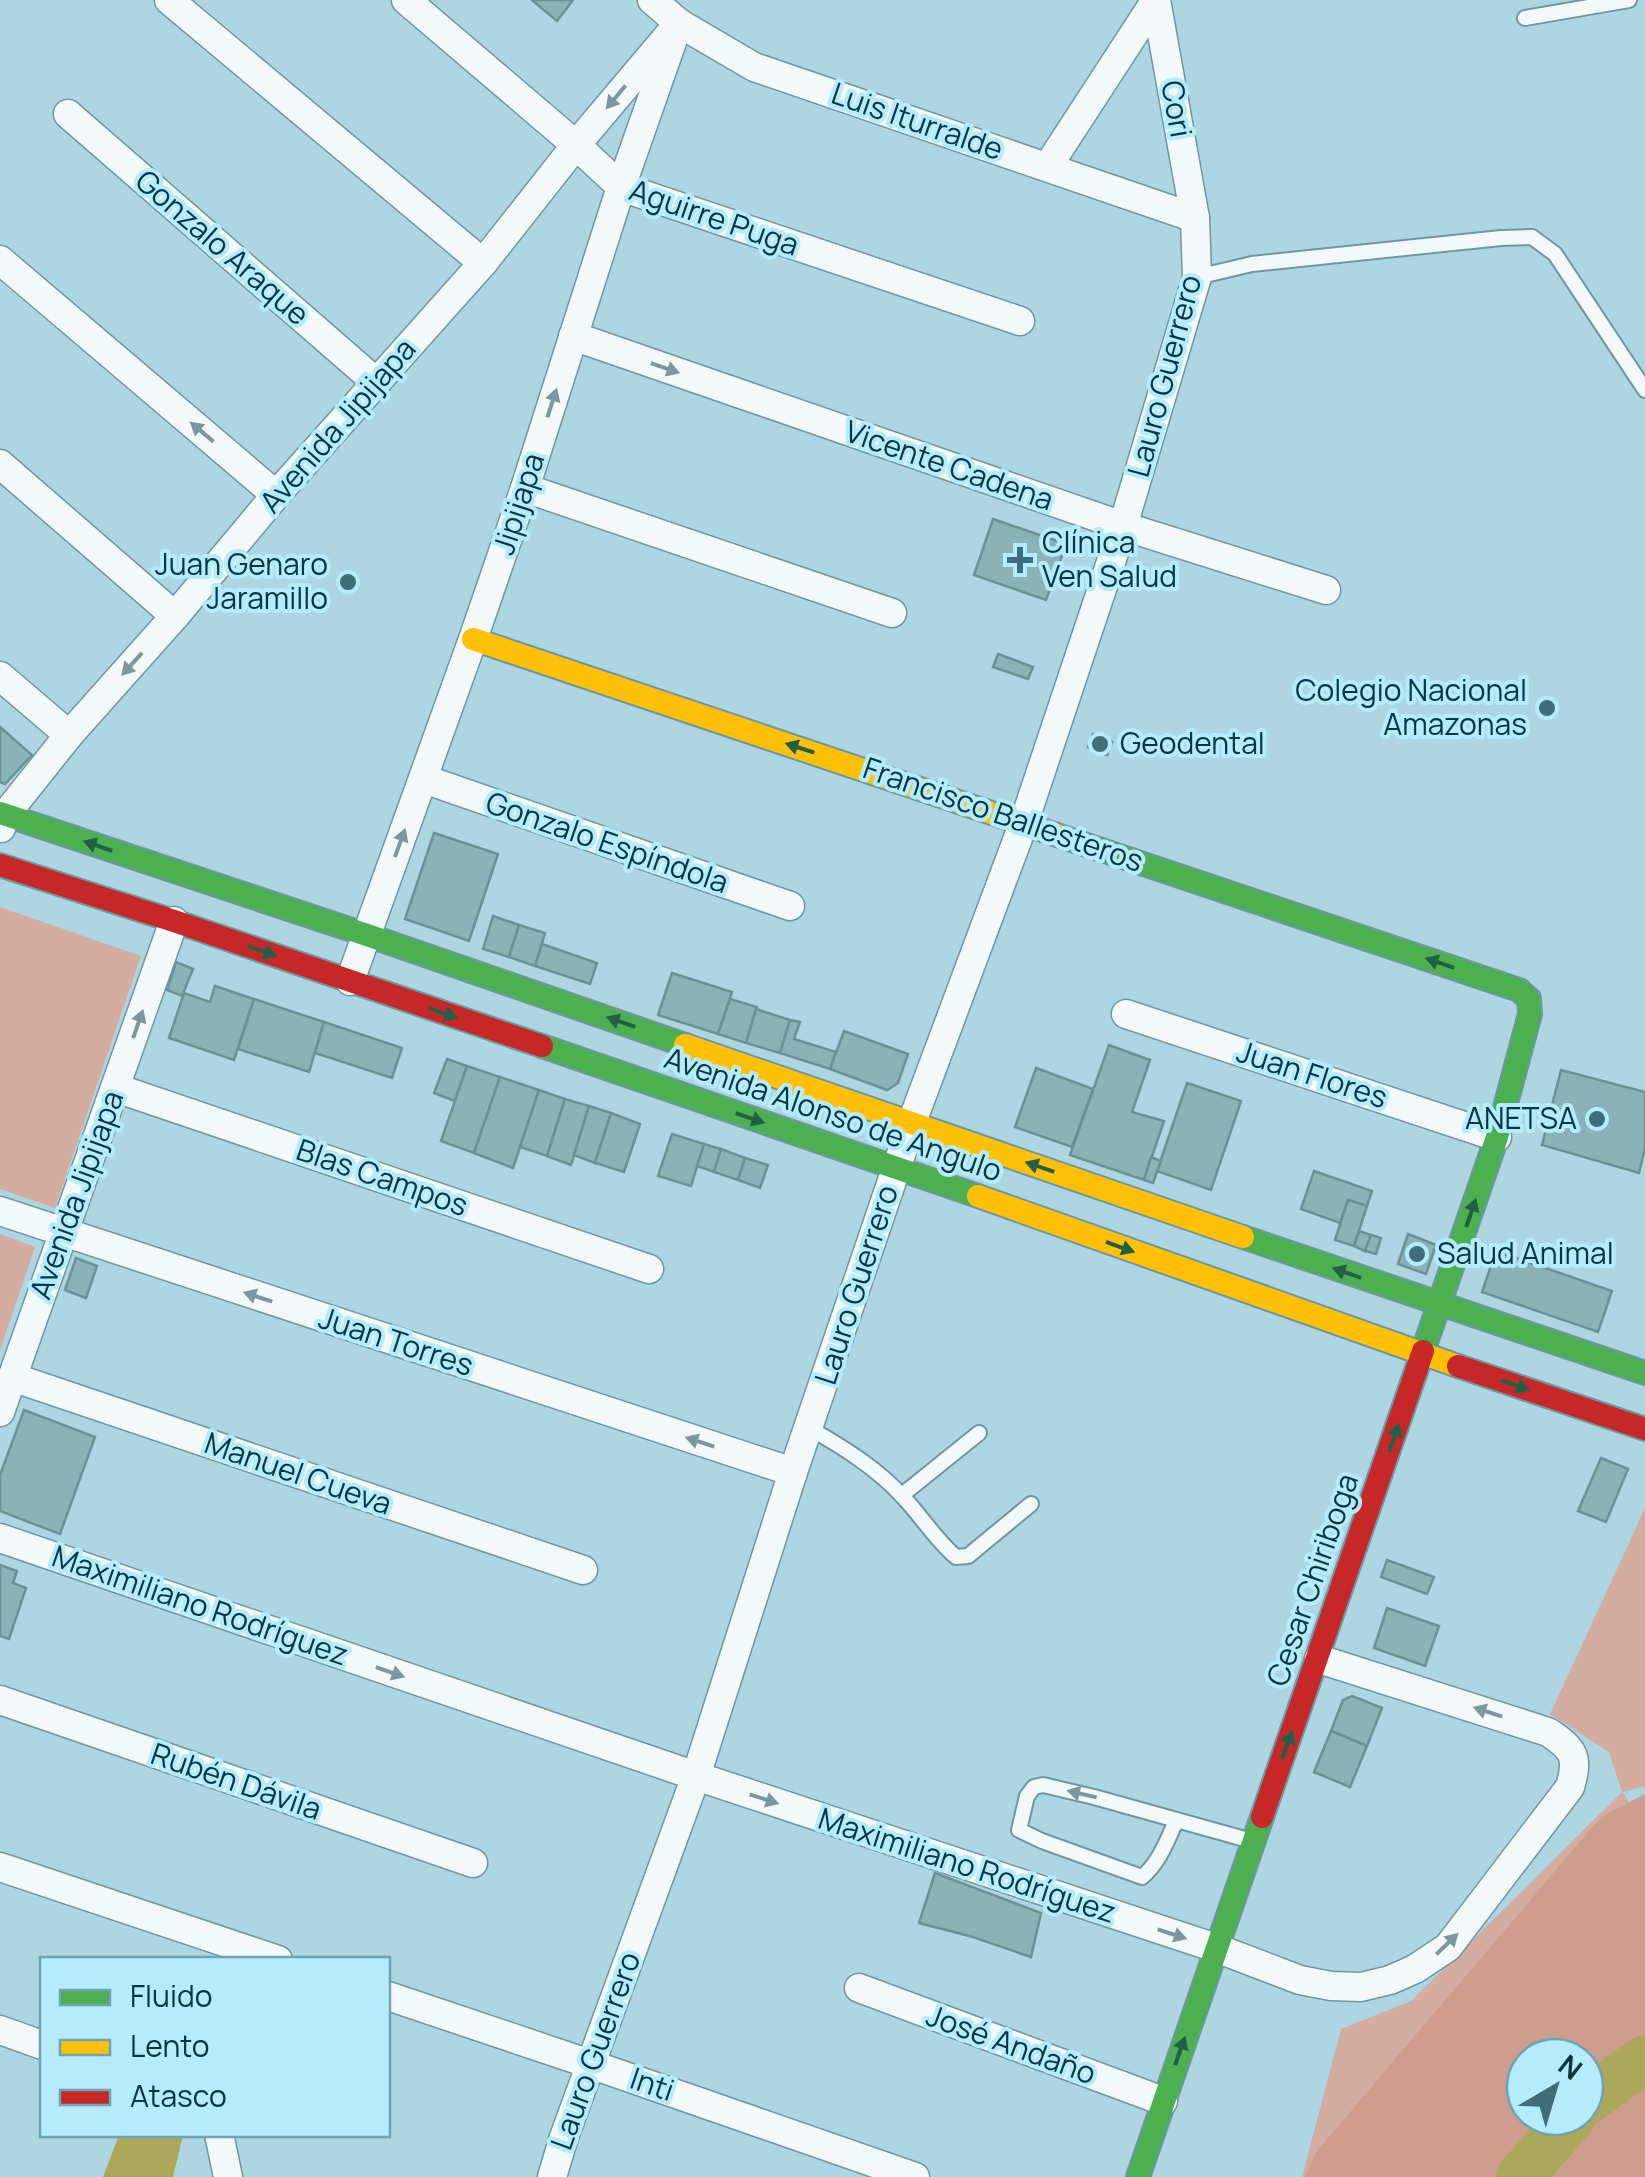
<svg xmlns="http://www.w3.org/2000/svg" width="1645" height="2177" font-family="Manrope,sans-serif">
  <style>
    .green { fill: #d4ada1; fill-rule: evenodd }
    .forest { fill: #cf9d8d; fill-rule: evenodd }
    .water { fill: #aca859 }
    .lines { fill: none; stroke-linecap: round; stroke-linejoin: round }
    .river { stroke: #aca859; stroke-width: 48 }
    .building { fill: #8ab3b9; stroke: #6d9096; stroke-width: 2.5 }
    .lane-casing { stroke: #6d97a1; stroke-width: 18 }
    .street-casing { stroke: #6d97a1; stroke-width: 31 }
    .fast-casing { stroke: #6d97a1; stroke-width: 26 }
    .slow-casing { stroke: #6d97a1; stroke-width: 26 }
    .jam-casing { stroke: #6d97a1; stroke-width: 26 }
    .lane { stroke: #f3f9fb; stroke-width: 14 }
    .street { stroke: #f3f9fb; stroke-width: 28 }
    .fast { stroke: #4caf50; stroke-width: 22 }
    .slow { stroke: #ffc107; stroke-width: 22 }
    .jam { stroke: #c62828; stroke-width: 22 }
    .oneway { fill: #7d979e }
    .oneway2 { fill: #1f6046 }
    .poi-dot { fill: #416d79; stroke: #b5ecfc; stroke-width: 4 }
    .labels { text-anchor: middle; stroke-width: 8; stroke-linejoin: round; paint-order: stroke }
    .street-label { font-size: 30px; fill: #073540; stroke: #b5ecfc }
    .poi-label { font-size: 30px; fill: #073540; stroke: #b5ecfc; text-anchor: start }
  </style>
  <rect width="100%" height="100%" fill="#add6e2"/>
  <g class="green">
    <path d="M0,907L141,956L55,1208L0,1189Z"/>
    <path d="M0,1234L35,1247L0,1350Z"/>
    <path d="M1645,1508V1786L1623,1792L1645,1830V2177H1302L1341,2029L1411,2001L1622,1792L1609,1752L1550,1714ZM1525,2057H1585V2117H1525Z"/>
  </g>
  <path class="forest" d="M1645,1794V2177H1305L1316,2152L1601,1817ZM1525,2057H1585V2117H1525Z"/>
  <path class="water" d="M119,2135H183L173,2177H103Z"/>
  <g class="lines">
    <g class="river">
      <path d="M1585,2102L1645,2059"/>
      <path d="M1520,2177L1572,2117"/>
    </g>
  </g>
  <g class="building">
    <path d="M532,0H573L557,21Z"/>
    <path d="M993,519L1066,544L1046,600L974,575Z"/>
    <path d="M998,654L1033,667L1028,679L993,667Z"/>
    <path d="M0,727L32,755L5,784L0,782Z"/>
    <path d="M1093,734L1112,742L1107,755L1088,747Z"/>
    <path d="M434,833L498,854L469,941L405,919Z"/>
    <path d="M493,916L519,925L509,957L483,949Z"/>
    <path d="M519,925L545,933L535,966L509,957Z"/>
    <path d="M542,944L597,963L590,984L535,966Z"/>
    <path d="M176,962L193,969L182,996L167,990Z"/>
    <path d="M672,973L732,992L718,1034L658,1015Z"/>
    <path d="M215,986L254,999L234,1060L169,1038L184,993L210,1002Z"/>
    <path d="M254,999L324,1022L309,1072L238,1049Z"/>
    <path d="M730,999L757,1007L746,1043L718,1034Z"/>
    <path d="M756,1009L790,1020L780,1053L746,1043Z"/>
    <path d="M790,1020L800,1022L794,1039L836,1052L830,1069L780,1053Z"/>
    <path d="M324,1022L402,1048L392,1078L315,1053Z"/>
    <path d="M844,1031L908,1054L898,1083L887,1090L830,1069Z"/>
    <path d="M1109,1045L1150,1060L1132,1112L1164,1121L1144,1180L1070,1155Z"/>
    <path d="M447,1059L467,1066L455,1101L434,1093Z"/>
    <path d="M467,1066L500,1077L474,1153L441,1141Z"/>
    <path d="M1036,1068L1093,1089L1072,1147L1015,1127Z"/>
    <path d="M1561,1070L1645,1092V1148L1639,1173L1542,1145Z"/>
    <path d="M500,1077L539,1090L513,1168L474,1153Z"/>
    <path d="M1187,1083L1241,1101L1211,1190L1157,1171Z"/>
    <path d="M539,1090L565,1099L547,1156L520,1147Z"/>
    <path d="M565,1099L589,1106L571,1165L547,1156Z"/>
    <path d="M589,1106L611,1113L595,1163L574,1155Z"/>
    <path d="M611,1113L640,1124L624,1172L595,1163Z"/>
    <path d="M672,1134L704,1144L691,1186L658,1176Z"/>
    <path d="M704,1144L721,1149L714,1172L697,1166Z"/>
    <path d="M721,1149L745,1158L738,1180L714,1172Z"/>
    <path d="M1151,1157L1161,1161L1153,1183L1144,1180Z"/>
    <path d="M745,1158L768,1165L760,1188L738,1180Z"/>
    <path d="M1314,1171L1372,1191L1367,1206L1348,1200L1340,1223L1301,1209Z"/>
    <path d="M1348,1200L1367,1206L1354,1246L1335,1240Z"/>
    <path d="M1359,1231L1371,1235L1365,1251L1354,1246Z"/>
    <path d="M1408,1234L1436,1245L1426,1274L1398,1264Z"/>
    <path d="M1371,1235L1381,1238L1376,1254L1365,1251Z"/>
    <path d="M1496,1251L1612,1291L1598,1332L1482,1292Z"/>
    <path d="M76,1258L97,1266L86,1298L65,1290Z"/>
    <path d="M24,1410L95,1437L60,1534L0,1511V1475Z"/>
    <path d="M1601,1458L1628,1469L1606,1522L1578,1511Z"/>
    <path d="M1387,1560L1434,1577L1427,1594L1381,1577Z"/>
    <path d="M0,1565L17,1571L13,1583L26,1588L9,1639L0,1636Z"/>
    <path d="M1387,1608L1439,1626L1425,1666L1374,1648Z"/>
    <path d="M1352,1696L1382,1708L1367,1746L1331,1731L1343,1700Z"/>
    <path d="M1331,1731L1367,1746L1350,1787L1314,1772Z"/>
    <path d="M935,1873L1041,1913L1031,1957L973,1937L919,1923Z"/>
  </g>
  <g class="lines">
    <g class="lane-casing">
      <g id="lane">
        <path d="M1525,18L1629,0"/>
        <path d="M1197,277L1252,264L1501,238L1532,237L1555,254L1645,390"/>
        <path d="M809,1428C843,1447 878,1469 904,1498C922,1517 935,1539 956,1557L968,1556L1031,1504"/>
        <path d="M902,1495L979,1433"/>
        <path d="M1176,1821C1167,1841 1159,1863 1142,1877L1042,1841L1019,1830L1027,1796L1034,1787L1043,1785L1094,1797L1252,1841"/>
      </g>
    </g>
    <g class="street-casing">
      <g id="street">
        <path d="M169,0L483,263"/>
        <path d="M406,0L576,145L621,187L1020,321"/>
        <path d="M652,0L679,23L754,67L1195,218"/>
        <path d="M68,114L376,382"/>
        <path d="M1048,166L1156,0"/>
        <path d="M0,260L276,495"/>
        <path d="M573,336L1123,526L1326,590"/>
        <path d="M0,464L175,616"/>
        <path d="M525,488L892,613"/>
        <path d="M0,676L69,735"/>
        <path d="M424,779L790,906"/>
        <path d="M1,828L6,814L69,735L175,616L276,495L483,263L576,145L679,23"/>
        <path d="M350,981L473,639L525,488L621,187L673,39"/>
        <path d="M1126,1014L1497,1137"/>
        <path d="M116,1088L649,1269"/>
        <path d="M0,1211L793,1472"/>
        <path d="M12,1377L583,1570"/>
        <path d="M0,1412L174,921"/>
        <path d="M0,1538L696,1776L1216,1948L1300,1980L1331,1986L1361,1987L1390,1980L1415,1969L1448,1947L1570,1787C1579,1757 1574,1749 1548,1732L1319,1659"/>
        <path d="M0,1700L473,1863"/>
        <path d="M0,1867L278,1960"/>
        <path d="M859,1988L1163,2101"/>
        <path d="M388,1996L590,2064L915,2177"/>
        <path d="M0,2030L42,2045"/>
        <path d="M219,2134L228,2177"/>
        <path d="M552,2177L564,2137L696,1776L793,1472L912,1122L1024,822L1123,526L1197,277L1195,218L1156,0"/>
      </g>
    </g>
    <g class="fast-casing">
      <g id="fast">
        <path d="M0,813L367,935L685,1045"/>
        <path d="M1057,835L1519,990L1529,999L1530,1014L1497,1137L1423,1351"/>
        <path d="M542,1046L978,1196"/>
        <path d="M1243,1237L1645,1373"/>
        <path d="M1138,2177L1262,1817"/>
      </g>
    </g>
    <g class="slow-casing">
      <g id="slow">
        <path d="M473,639L1057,835"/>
        <path d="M685,1045L1243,1237"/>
        <path d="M978,1196L1458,1366"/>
      </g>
    </g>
    <g class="jam-casing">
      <g id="jam">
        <path d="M0,865L174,921L542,1046"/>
        <path d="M1458,1366L1645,1429"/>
        <path d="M1262,1817L1423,1351"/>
      </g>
    </g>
    <use href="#lane" class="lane"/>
    <use href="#street" class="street"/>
    <use href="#fast" class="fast"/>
    <use href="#slow" class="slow"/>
    <use href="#jam" class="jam"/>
  </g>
  <defs><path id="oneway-solid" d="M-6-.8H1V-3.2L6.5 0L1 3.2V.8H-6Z" transform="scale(2.5)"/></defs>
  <g class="oneway">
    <use href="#oneway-solid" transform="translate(616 97) rotate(130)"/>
    <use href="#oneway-solid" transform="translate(665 368) rotate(19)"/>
    <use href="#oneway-solid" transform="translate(552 403) rotate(-72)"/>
    <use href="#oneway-solid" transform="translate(202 432) rotate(-140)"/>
    <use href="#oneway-solid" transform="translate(132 664) rotate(132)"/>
    <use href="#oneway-solid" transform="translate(400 843) rotate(-70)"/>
    <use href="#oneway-solid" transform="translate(138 1024) rotate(-71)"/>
    <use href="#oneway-solid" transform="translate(258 1297) rotate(-162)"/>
    <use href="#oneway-solid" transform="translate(700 1442) rotate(-162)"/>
    <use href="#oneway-solid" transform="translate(390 1672) rotate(19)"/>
    <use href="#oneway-solid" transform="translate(1488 1712) rotate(-162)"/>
    <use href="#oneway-solid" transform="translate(1082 1794) rotate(-167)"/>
    <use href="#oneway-solid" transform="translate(764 1799) rotate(18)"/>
    <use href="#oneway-solid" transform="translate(1172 1934) rotate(18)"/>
    <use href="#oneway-solid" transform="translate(1447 1944) rotate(-44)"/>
  </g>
  <g class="oneway2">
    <use href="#oneway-solid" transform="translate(800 748) rotate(-162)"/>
    <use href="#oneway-solid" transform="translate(98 846) rotate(-161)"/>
    <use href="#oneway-solid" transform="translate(262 951) rotate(19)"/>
    <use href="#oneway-solid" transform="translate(1440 963) rotate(-161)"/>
    <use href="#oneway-solid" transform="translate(443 1013) rotate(19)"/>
    <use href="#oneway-solid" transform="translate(621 1022) rotate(-161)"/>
    <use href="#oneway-solid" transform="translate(750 1118) rotate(19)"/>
    <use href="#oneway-solid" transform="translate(1040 1167) rotate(-161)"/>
    <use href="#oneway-solid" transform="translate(1471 1213) rotate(-71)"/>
    <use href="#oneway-solid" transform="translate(1120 1247) rotate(20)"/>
    <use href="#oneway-solid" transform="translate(1347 1273) rotate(-161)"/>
    <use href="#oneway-solid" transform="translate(1515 1385) rotate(19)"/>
    <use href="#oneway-solid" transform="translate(1394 1438) rotate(-71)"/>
    <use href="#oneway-solid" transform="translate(1287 1745) rotate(-70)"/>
    <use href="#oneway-solid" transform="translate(1180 2051) rotate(-71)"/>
  </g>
  <g class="poi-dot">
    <path d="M1015 545h10v10h10v10h-10v10h-10v-10h-10v-10h10z"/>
    <circle cx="348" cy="582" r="10"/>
    <circle cx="1547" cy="708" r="10"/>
    <circle cx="1100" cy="744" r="10"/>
    <circle cx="1597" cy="1119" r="10"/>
    <circle cx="1417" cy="1254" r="10"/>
  </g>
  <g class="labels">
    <g class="street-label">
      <text transform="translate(1176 109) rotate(80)" y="10">Cori</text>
      <text transform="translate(917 122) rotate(19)" y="10">Luis Iturralde</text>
      <text transform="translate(714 218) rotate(19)" y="10">Aguirre Puga</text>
      <text transform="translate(222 248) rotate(41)" y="10">Gonzalo Araque</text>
      <text transform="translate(1165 376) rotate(-75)" y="10">Lauro Guerrero</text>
      <text transform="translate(338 426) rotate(-49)" y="10">Avenida Jipijapa</text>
      <text transform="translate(949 466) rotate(19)" y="10">Vicente Cadena</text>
      <text transform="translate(519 504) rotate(-72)" y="10">Jipijapa</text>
      <text transform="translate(1003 815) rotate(19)" y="10">Francisco Ballesteros</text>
      <text transform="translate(607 843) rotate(19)" y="10">Gonzalo Espíndola</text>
      <text transform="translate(1312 1075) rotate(18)" y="10">Juan Flores</text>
      <text transform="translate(833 1115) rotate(19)" y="10">Avenida Alonso de Angulo</text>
      <text transform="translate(382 1178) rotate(19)" y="10">Blas Campos</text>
      <text transform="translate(77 1195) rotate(-70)" y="10">Avenida Jipijapa</text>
      <text transform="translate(857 1285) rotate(-72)" y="10">Lauro Guerrero</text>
      <text transform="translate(396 1342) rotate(18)" y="10">Juan Torres</text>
      <text transform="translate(298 1474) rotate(19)" y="10">Manuel Cueva</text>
      <text transform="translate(1313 1580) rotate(-71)" y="10">Cesar Chiriboga</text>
      <text transform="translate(200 1606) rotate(19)" y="10">Maximiliano Rodríguez</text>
      <text transform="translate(236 1782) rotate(19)" y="10">Rubén Dávila</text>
      <text transform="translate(967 1866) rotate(18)" y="10">Maximiliano Rodríguez</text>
      <text transform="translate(1011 2045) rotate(20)" y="10">José Andaño</text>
      <text transform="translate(596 2051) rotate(-70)" y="10">Lauro Guerrero</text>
      <text transform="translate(652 2085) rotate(19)" y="10">Inti</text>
    </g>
    <g class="poi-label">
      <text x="1042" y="553">Clínica<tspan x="1042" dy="34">Ven Salud</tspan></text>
      <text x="328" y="575" text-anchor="end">Juan Genaro<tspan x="328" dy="34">Jaramillo</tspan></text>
      <text x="1527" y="701" text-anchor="end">Colegio Nacional<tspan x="1527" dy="34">Amazonas</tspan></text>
      <text x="1120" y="754">Geodental</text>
      <text x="1577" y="1129" text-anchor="end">ANETSA</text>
      <text x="1437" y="1264">Salud Animal</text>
    </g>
  </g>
  <rect x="40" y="1957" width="350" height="180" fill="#b5ecfc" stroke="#6fa3b1" stroke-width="2.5"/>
  <rect x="60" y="1990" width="50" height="15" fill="#4caf50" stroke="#6fa3b1" stroke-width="2.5"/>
  <text x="130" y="2007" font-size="30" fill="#073540">Fluido</text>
  <rect x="60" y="2040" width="50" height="15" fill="#ffc107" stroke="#6fa3b1" stroke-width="2.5"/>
  <text x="130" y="2057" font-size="30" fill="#073540">Lento</text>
  <rect x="60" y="2090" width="50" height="15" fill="#c62828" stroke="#6fa3b1" stroke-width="2.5"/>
  <text x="130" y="2107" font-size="30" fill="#073540">Atasco</text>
  <g transform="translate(1555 2087) rotate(38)"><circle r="48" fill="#b5ecfc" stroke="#6fa3b1" stroke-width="2.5"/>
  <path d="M0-8L18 38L0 25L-18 38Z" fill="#416d79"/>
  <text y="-15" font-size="28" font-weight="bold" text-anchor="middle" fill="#073540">N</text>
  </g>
</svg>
